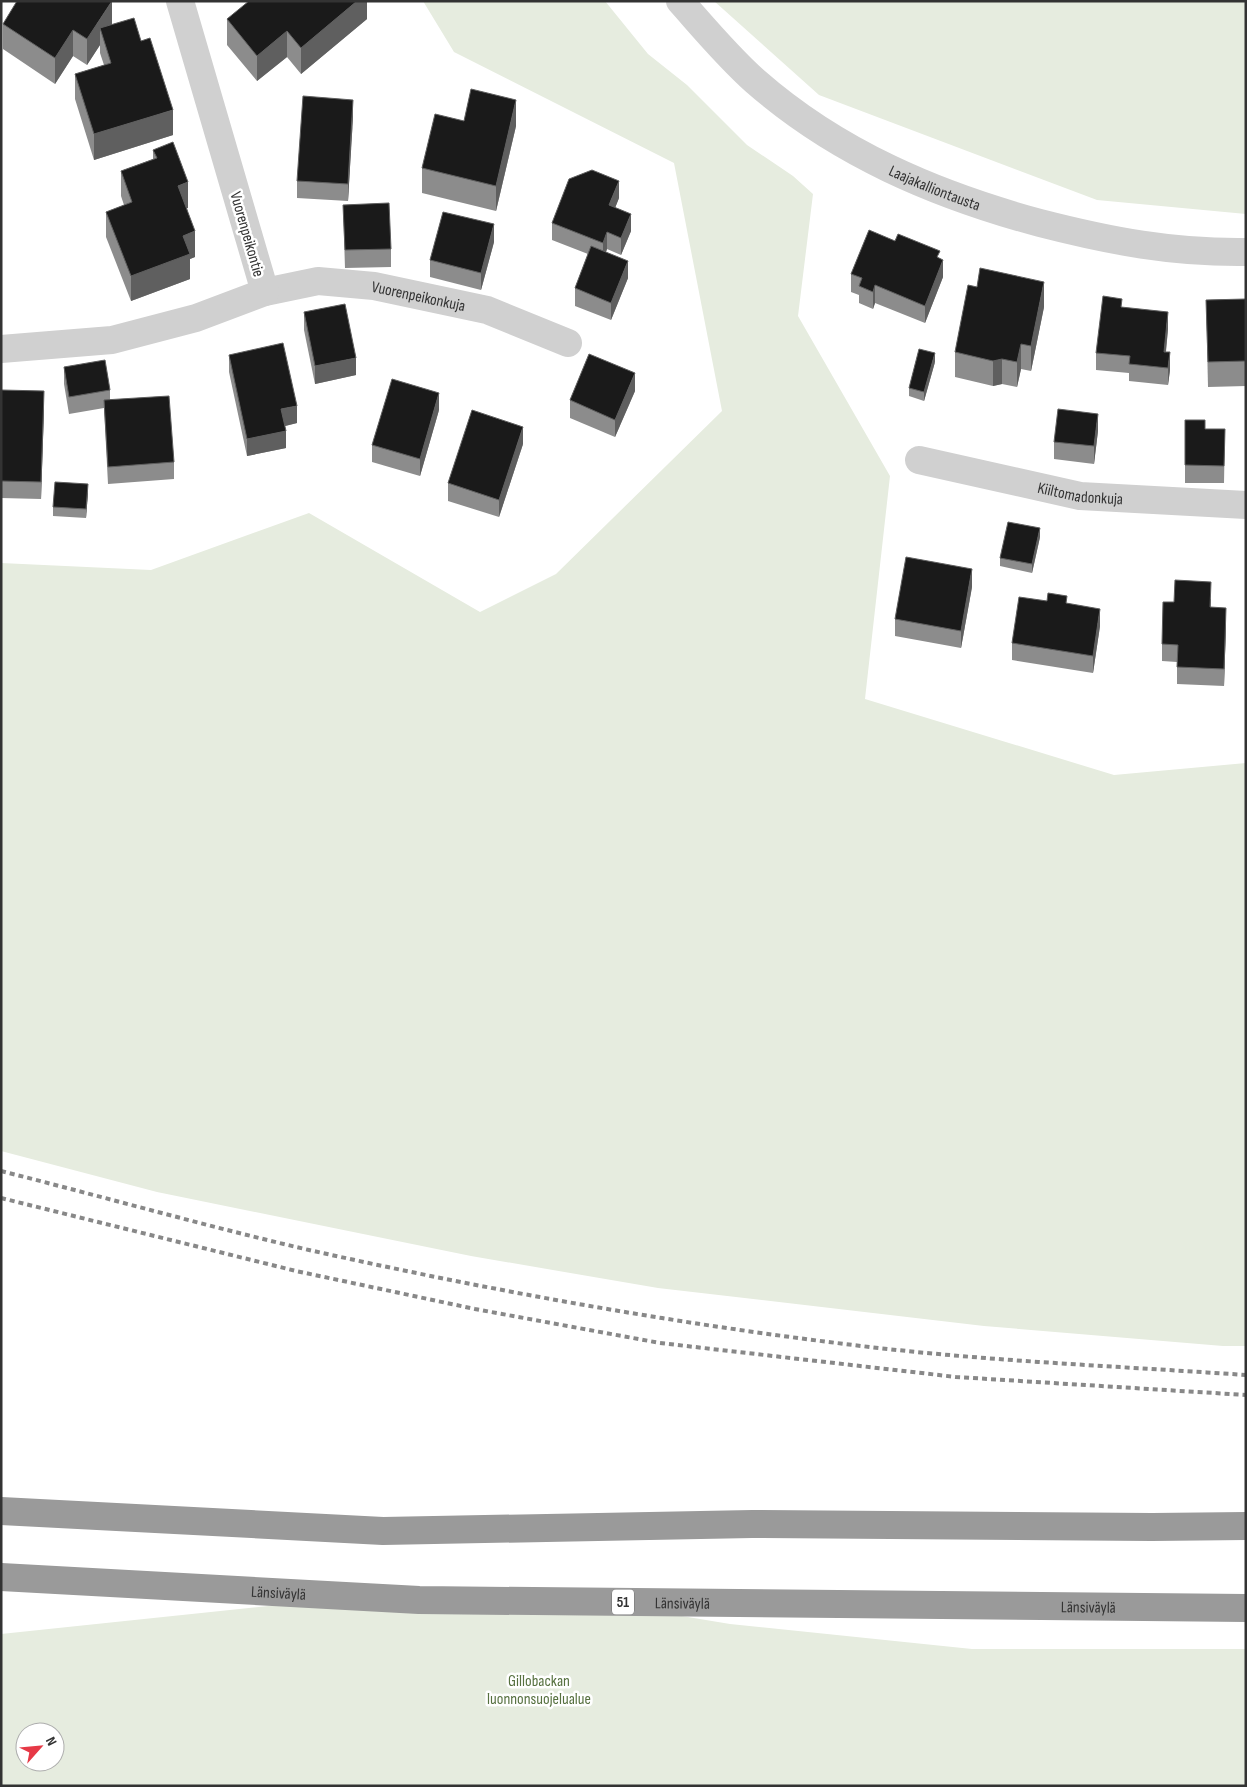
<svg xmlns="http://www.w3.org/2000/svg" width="1247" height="1787" font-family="'Sofia Sans Condensed',sans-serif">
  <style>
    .green { fill: #e6ecdf; fill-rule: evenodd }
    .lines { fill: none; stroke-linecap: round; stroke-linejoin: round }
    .street { stroke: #d0d0d0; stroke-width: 28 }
    .highway { stroke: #9a9a9a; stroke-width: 28 }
    .rail { stroke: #888; stroke-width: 4; stroke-dasharray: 5 4; stroke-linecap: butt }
    .wall { fill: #8c8c8c }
    .shaded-wall { fill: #5f5f5f }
    .building { fill: #1a1a1a; stroke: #5f5f5f }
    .labels { text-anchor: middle; stroke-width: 5; stroke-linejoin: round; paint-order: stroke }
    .shield { fill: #fff; stroke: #707070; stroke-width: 1 }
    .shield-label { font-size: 15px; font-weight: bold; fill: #333 }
    .street-label { font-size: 16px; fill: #333; stroke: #fff }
    .park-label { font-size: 16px; fill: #56703f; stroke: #fff }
  </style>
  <rect width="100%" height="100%" fill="#fff"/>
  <g class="green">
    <path d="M423,1H605L648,54L687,85L747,145L793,176L813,194L798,316L890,476L865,699L1114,775L1246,763V1346H1223L984,1326L658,1288L471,1256L157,1192L1,1151V563L151,570L309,513L480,612L556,574L722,411L674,163L454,52Z"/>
    <path d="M714,1H1246V214L1097,200L819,95Z"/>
    <path d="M402,1592L543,1593L730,1624L972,1649H1246V1786H1V1634ZM25,1732H55V1762H25Z"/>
  </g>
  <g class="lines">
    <g class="street">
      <path id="s1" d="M680,1C704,28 728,57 755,81C837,153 936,195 1040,223C1110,241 1173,253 1246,252"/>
      <path id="s2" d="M265,292L318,281L374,286L487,310L568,343"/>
      <path d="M1,349L112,340L196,318L265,292L180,1"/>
      <path id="s3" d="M919,460L1080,496L1246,505"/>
    </g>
    <g class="highway">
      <path d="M1,1511L383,1531L752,1524L1152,1527L1246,1526"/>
      <path id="s4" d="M1,1577L419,1600L1246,1608"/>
    </g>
    <g class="rail">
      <path d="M1,1171C104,1197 206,1226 309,1250C488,1290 671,1323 853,1345C983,1361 1115,1366 1246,1375"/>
      <path d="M1,1198L296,1271L475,1309L660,1343L956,1377L1246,1395"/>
    </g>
  </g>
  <g class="wall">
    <path d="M367,1V19L301,74L287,57L257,81L227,45V19Z"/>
    <path d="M3,24H112L173,135L94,160L75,99V74L104,65L100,53V45L87,65L73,56L55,84L3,49Z"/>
    <path d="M353,117L348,201L297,198V181Z"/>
    <path d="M464,121L516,126L496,211L422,193V168Z"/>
    <path d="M153,150L188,208H187L195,257L190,259V279L131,301L106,237V212L124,205L121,196V171L153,159Z"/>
    <path d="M619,198L615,208L631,231L621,255L607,249L606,252L628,278L611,320L575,306V288L588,254L552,240V223Z"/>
    <path d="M343,205L391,249V267L345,268Z"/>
    <path d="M494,242L481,290L430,277V260Z"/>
    <path d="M940,258L943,277L925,323L875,303L873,309L859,303V295L851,292V274Z"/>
    <path d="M1246,299V386L1208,387L1206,300Z"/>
    <path d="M1044,307L1031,371L1021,369L1017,387L1002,384L993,386L955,377V352Z"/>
    <path d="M1122,307L1168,329L1166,352L1170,370L1168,385L1129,381V373L1096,370V353Z"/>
    <path d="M304,312L356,375L315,384L304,330Z"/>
    <path d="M229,355L297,423L285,426L286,448L247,456L229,372Z"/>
    <path d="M935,362L924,401L909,396V388Z"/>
    <path d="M64,367L110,390V400L174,462V479L108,484L104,408L69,414L64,384Z"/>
    <path d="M1,390L44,409L41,499L1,498Z"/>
    <path d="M635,391L615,437L570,418V400Z"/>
    <path d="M439,410L420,476L372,462V445Z"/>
    <path d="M1185,420L1205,429H1225L1224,483H1185Z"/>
    <path d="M1098,431L1094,464L1054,459V442Z"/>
    <path d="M523,444L499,517L448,501V483Z"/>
    <path d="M88,493L86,518L53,516V507Z"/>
    <path d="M1040,537L1032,573L1000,566V558Z"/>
    <path d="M972,587L961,648L895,636V619Z"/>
    <path d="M1211,599V607L1226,625L1224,686L1177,684V662L1162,661V644L1174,602Z"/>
    <path d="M1047,601L1067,604L1100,626L1093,673L1012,660V643Z"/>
  </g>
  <g class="shaded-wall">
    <path d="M112,1V27L100,28V45L87,65V39Z"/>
    <path d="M357,1H367V19L301,74V48Z"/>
    <path d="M73,30V56L55,84V58Z"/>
    <path d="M287,31V57L257,81V56Z"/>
    <path d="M353,100V117L348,201V184Z"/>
    <path d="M516,100V126L496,211V186Z"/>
    <path d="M173,110V135L94,160V134Z"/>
    <path d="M619,181V198L609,223V205Z"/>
    <path d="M188,182V208L178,211V186Z"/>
    <path d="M631,214V231L621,255V238Z"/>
    <path d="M494,224V242L481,290V273Z"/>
    <path d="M195,231V257L190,259V279L131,301V276L183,236Z"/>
    <path d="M607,232V249L603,260V243Z"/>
    <path d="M943,260V277L925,323V306Z"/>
    <path d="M628,261V278L611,320V303Z"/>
    <path d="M1044,282V307L1031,371V346Z"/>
    <path d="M875,285V303L873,309V292Z"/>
    <path d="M1168,312V329L1164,369V352Z"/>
    <path d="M1021,344V369L1017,387V362Z"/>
    <path d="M1170,352V370L1168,385V368Z"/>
    <path d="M935,353V362L924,401V392Z"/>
    <path d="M356,358V375L315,384V366Z"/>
    <path d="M1002,359V384L993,386V361Z"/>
    <path d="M635,373V391L615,437V420Z"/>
    <path d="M44,391V409L41,499V482Z"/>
    <path d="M439,393V410L420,476V459Z"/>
    <path d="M297,406V423L281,427V409Z"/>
    <path d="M1098,414V431L1094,464V446Z"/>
    <path d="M523,427V444L499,517V500Z"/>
    <path d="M286,431V448L247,456V439Z"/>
    <path d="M88,484V493L86,518V509Z"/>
    <path d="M1040,528V537L1032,573V564Z"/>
    <path d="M972,569V587L961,648V631Z"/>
    <path d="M1226,608V625L1224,686V669Z"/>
    <path d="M1100,609V626L1093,673V656Z"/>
  </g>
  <g class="building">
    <path d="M17,1H112L87,39L73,30L55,58L3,24Z"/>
    <path d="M249,1H357L301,48L287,31L257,56L227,19Z"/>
    <path d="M134,18L141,41L150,38L173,110L94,134L75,74L111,63L100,28Z"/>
    <path d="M471,89L516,100L496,186L422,168L435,114L464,121Z"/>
    <path d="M303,96L353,100L348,184L297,181Z"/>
    <path d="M173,142L188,182L178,186L195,231L183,236L190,254L131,276L106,212L132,202L121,171L157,158L153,150Z"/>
    <path d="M592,170L619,181L609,205L631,214L621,238L607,232L603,243L552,223L569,179Z"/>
    <path d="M389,203L391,249L345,250L343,205Z"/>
    <path d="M443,212L494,224L481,273L430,260Z"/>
    <path d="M869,230L895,241L898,234L940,251L937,257L943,260L925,306L875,285L873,292L859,286L862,278L851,274Z"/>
    <path d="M591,246L628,261L611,303L575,288Z"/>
    <path d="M980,268L1044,282L1031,346L1021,344L1017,362L1002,359L993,361L955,352L968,285L977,287Z"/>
    <path d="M1103,296L1122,299L1121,307L1168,312L1164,352H1170L1168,368L1129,364L1130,356L1096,353Z"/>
    <path d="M1246,299V361L1208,362L1206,300Z"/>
    <path d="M345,304L356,358L315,366L304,312Z"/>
    <path d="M283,343L297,406L281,409L286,431L247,439L229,355Z"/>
    <path d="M919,349L935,353L924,392L909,388Z"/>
    <path d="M589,354L635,373L615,420L570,400Z"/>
    <path d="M105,360L110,390L69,397L64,367Z"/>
    <path d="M392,379L439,393L420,459L372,445Z"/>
    <path d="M1,390L44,391L41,482L1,481Z"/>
    <path d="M169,396L174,462L108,467L104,400Z"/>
    <path d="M1058,409L1098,414L1094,446L1054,442Z"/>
    <path d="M472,410L523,427L499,500L448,483Z"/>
    <path d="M1185,420H1205V429H1225L1224,466L1185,465Z"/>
    <path d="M55,482L88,484L86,509L53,507Z"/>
    <path d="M1008,522L1040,528L1032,564L1000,558Z"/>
    <path d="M906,557L972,569L961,631L895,619Z"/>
    <path d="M1175,580L1211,582L1210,607L1226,608L1224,669L1177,667L1178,645L1162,644L1163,602H1174Z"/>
    <path d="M1048,593L1067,596L1066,603L1100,609L1093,656L1012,643L1019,597L1047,601Z"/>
  </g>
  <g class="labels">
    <rect class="shield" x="612" y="1589.5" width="22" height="25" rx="4"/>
    <g class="shield-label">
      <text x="623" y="1607">51</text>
    </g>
    <g class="street-label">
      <text dy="6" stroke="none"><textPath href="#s1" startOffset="320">Laajakalliontausta</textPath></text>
      <text transform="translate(248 234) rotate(74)" y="6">Vuorenpeikontie</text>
      <text dy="6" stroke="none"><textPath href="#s2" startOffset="156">Vuorenpeikonkuja</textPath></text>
      <text dy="6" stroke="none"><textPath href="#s3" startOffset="165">Kiiltomadonkuja</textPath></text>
      <text dy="6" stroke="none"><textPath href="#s4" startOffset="278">Länsiväylä</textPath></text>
      <text dy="6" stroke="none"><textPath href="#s4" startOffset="682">Länsiväylä</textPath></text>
      <text dy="6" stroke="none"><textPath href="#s4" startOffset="1088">Länsiväylä</textPath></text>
    </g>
    <g class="park-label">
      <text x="539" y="1686">Gillobackan<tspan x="539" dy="18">luonnonsuojelualue</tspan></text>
    </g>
  </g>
  <rect width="1247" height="1787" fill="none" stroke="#333333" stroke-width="5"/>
  <g transform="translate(40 1747) rotate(63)"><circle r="24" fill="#ffffff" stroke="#adadad"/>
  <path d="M0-4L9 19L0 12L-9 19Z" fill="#e63946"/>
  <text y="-8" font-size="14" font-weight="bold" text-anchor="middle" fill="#333333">N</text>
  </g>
</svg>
